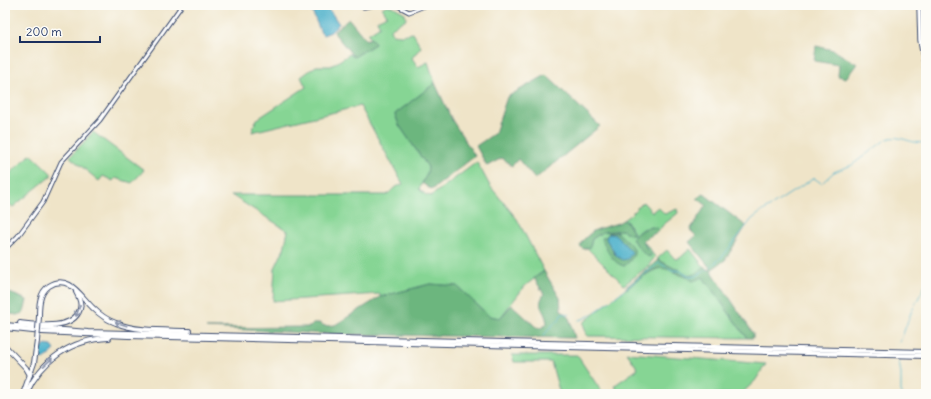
<svg xmlns="http://www.w3.org/2000/svg" width="931" height="399" font-family="Delius,sans-serif">
  <style>
    .green { fill: #86d594; stroke: #508279; fill-rule: evenodd }
    .forest { fill: #6cb67e; stroke: #44726e }
    .water { fill: #4bb0ca; stroke: #337094 }
    .lines { fill: none; stroke-linecap: round; stroke-linejoin: round }
    .stream { stroke: #4bb0ca; stroke-width: 1 }
    .tertiary-casing { stroke: #3b4a6e; stroke-width: 5 }
    .primary-casing { stroke: #3b4a6e; stroke-width: 5.5 }
    .trunk-casing { stroke: #3b4a6e; stroke-width: 6 }
    .tertiary { stroke: #fff; stroke-width: 3 }
    .primary { stroke: #fff; stroke-width: 3.5 }
    .trunk { stroke: #fff; stroke-width: 4 }
    .trunk-bridge-casing { stroke: #3b4a6e; stroke-width: 6; stroke-linecap: butt }
    .trunk-bridge { stroke: #fff; stroke-width: 4 }
    .oneway { stroke: #8d97ae }
  </style>
  <rect width="100%" height="100%" fill="#fdfcf7"/>
  <filter id="ink" filterUnits="userSpaceOnUse"><feTurbulence type="fractalNoise" baseFrequency=".025" numOctaves="2"/><feDisplacementMap in="SourceGraphic" scale="8" xChannelSelector="R" yChannelSelector="G"/><feConvolveMatrix kernelMatrix="1 2 1 2 8 2 1 2 1" color-interpolation-filters="sRGB"/></filter>
  <filter id="wash" filterUnits="userSpaceOnUse"><feTurbulence type="fractalNoise" baseFrequency=".012" numOctaves="4" result="noise"/><feDisplacementMap in="SourceGraphic" scale="16" xChannelSelector="R" yChannelSelector="G"/><feGaussianBlur stdDeviation="0.9" result="paint"/><feColorMatrix in="noise" values="0 0 0 0 0 0 0 0 0 0 0 0 0 0 0 0 0 1.4 0 .05"/><feComposite in="paint" operator="in"/></filter>
  <g filter="url(#wash)">
    <rect width="100%" height="100%" fill="#efe4c8"/>
    <g class="green">
      <path d="M387,5L394,7L405,13L406,19L390,29L392,34L401,35L413,33L421,47L412,58L418,67L428,62L435,83L395,114L399,125L428,167L427,174L419,189L426,195L431,196L477,162L490,186L517,219L544,271L525,286L500,318L489,316L457,286L430,284L380,297V294L273,301L275,268L284,249L288,231L231,195H387L394,188L403,184L360,106L252,132L256,120L306,87L301,77L316,66H331L350,54L354,57L375,44L368,34L380,26L377,20L387,15L382,8Z"/>
      <path d="M93,132L144,170L132,183L115,178L113,181L103,176L99,181L70,157Z"/>
      <path d="M31,154L51,173V176L13,207L5,201V179L7,176Z"/>
      <path d="M643,202L652,212L658,207L665,214L677,209L678,213L662,226L659,231C651,222 634,231 633,241L640,247L645,255L647,250L643,240L655,257L648,266L624,285L587,248L590,247L592,239L603,232L622,230L630,234L634,233L627,222L623,220L630,215ZM617,232L634,249L630,261L624,266L612,257L603,241L608,234Z"/>
      <path d="M690,249L705,268L693,275L685,274L657,259L667,250L675,259L680,258Z"/>
      <path d="M661,268L667,269L683,276L703,277L747,338L587,336L583,323C598,311 646,270 661,268Z"/>
      <path d="M627,353L766,364L755,381L741,394H618L615,385L638,369Z"/>
      <path d="M512,355H577L603,394H560L551,362H514Z"/>
    </g>
    <g class="forest">
      <path d="M349,19L366,40L371,38L375,44L354,57L335,34L334,31Z"/>
      <path d="M816,46L833,50L857,64L846,78L838,76L839,65L814,61Z"/>
      <path d="M546,75L600,126L535,179L518,159L512,166L502,158L487,166L476,146L495,133L507,97Z"/>
      <path d="M435,83L452,120L475,156L433,189L429,188L422,183L427,174L428,167L399,125L395,114Z"/>
      <path d="M704,194L746,226L725,260L711,270L753,333V338H747L703,277L693,281C684,276 666,265 656,269C648,271 634,283 627,289L626,288V287L658,260L675,269H679C691,282 694,272 705,268L709,270L711,269L689,242L696,236L690,230L706,205L697,198Z"/>
      <path d="M623,220L627,222L634,234H630L622,230L603,232L592,239L590,247L583,249L580,246L583,240L593,231L598,229L618,223Z"/>
      <path d="M652,227L656,228L659,231L643,240L647,250L651,254L650,257L645,255L632,239C638,231 643,229 652,227Z"/>
      <path d="M617,232C631,246 644,250 624,266C613,264 605,248 602,238L607,236L606,239L615,255L616,235L608,233Z"/>
      <path d="M544,271L560,298L561,310L569,318L575,338L328,334L206,328L310,327L314,323H319L325,326L335,325L380,297L430,284L457,286L489,316L500,318L512,305L536,327L541,328L547,324C546,309 535,308 544,294L534,278Z"/>
      <path d="M5,291L27,300L25,309L23,313L17,315L5,313Z"/>
    </g>
    <g class="water">
      <path d="M311,5H322L331,12L339,24L331,32L323,35L321,33L311,9Z"/>
      <path d="M609,234L616,235L632,252L628,259L622,260L616,255L606,239L607,236Z"/>
      <path d="M45,345L52,346L55,350L44,360L41,359L40,356V348Z"/>
    </g>
    <g class="lines">
      <g class="stream">
        <path d="M887,139C899,133 912,146 926,142"/>
        <path d="M823,182L834,172L852,165L884,141"/>
        <path d="M709,268L723,256L752,219L760,213L814,178L821,183"/>
        <path d="M626,288L659,263L672,270L681,271L684,274L694,277L707,270"/>
        <path d="M579,320C589,319 615,297 624,290"/>
        <path d="M544,335L556,321H559L561,315L565,313L568,315L569,314"/>
        <path d="M900,342L912,310L926,284"/>
        <path d="M899,361L901,374V394"/>
      </g>
    </g>
  </g>
  <g filter="url(#ink)">
    <g class="lines">
      <g class="tertiary-casing">
        <g id="tertiary">
          <path d="M350,5L364,7L375,5"/>
          <path d="M396,5L409,12L427,5"/>
          <path d="M5,249L18,236L43,202L61,162L100,120L182,5"/>
        </g>
      </g>
      <g class="primary-casing">
        <path id="primary" d="M919,5L920,40L926,75"/>
      </g>
      <g class="trunk-casing">
        <g id="trunk">
          <path d="M39,317C39,306 39,293 49,286C69,273 81,297 93,308C100,315 107,320 116,323C137,332 167,330 189,331"/>
          <path d="M20,323C37,325 73,331 80,309C82,303 79,297 76,292"/>
          <path d="M5,325L88,332L926,352"/>
          <path d="M5,328L42,332L128,336L926,356"/>
          <path d="M5,346L26,368L30,375"/>
          <path d="M23,394L34,363L37,341"/>
          <path d="M26,394C41,360 72,339 109,338"/>
        </g>
      </g>
      <use href="#tertiary" class="tertiary"/>
      <use href="#primary" class="primary"/>
      <use href="#trunk" class="trunk"/>
      <g class="trunk-bridge-casing">
        <path id="trunk-bridge" d="M37,341L39,317"/>
      </g>
      <use href="#trunk-bridge" class="trunk-bridge"/>
    </g>
    <defs><path id="oneway-shaft" d="M-6 0H5M1.5-3L5.5 0L1.5 3" fill="none" stroke-width="1.6" stroke-linecap="round" stroke-linejoin="round"/></defs>
    <g class="oneway">
      <use href="#oneway-shaft" transform="translate(78 311) rotate(111)"/>
      <use href="#oneway-shaft" transform="translate(121 324) rotate(-162)"/>
      <use href="#oneway-shaft" transform="translate(48 362) rotate(-43)"/>
    </g>
  </g>
  <rect width="931" height="399" fill="none" stroke="#fdfcf7" stroke-width="20"/>
  <path d="M20 36v6h80v-6" fill="none" stroke="#1b2f5e" stroke-width="2"/>
  <text x="26" y="36" font-size="12" fill="#1b2f5e" stroke="#fdfcf7" stroke-width="3" paint-order="stroke">200 m</text>
</svg>
